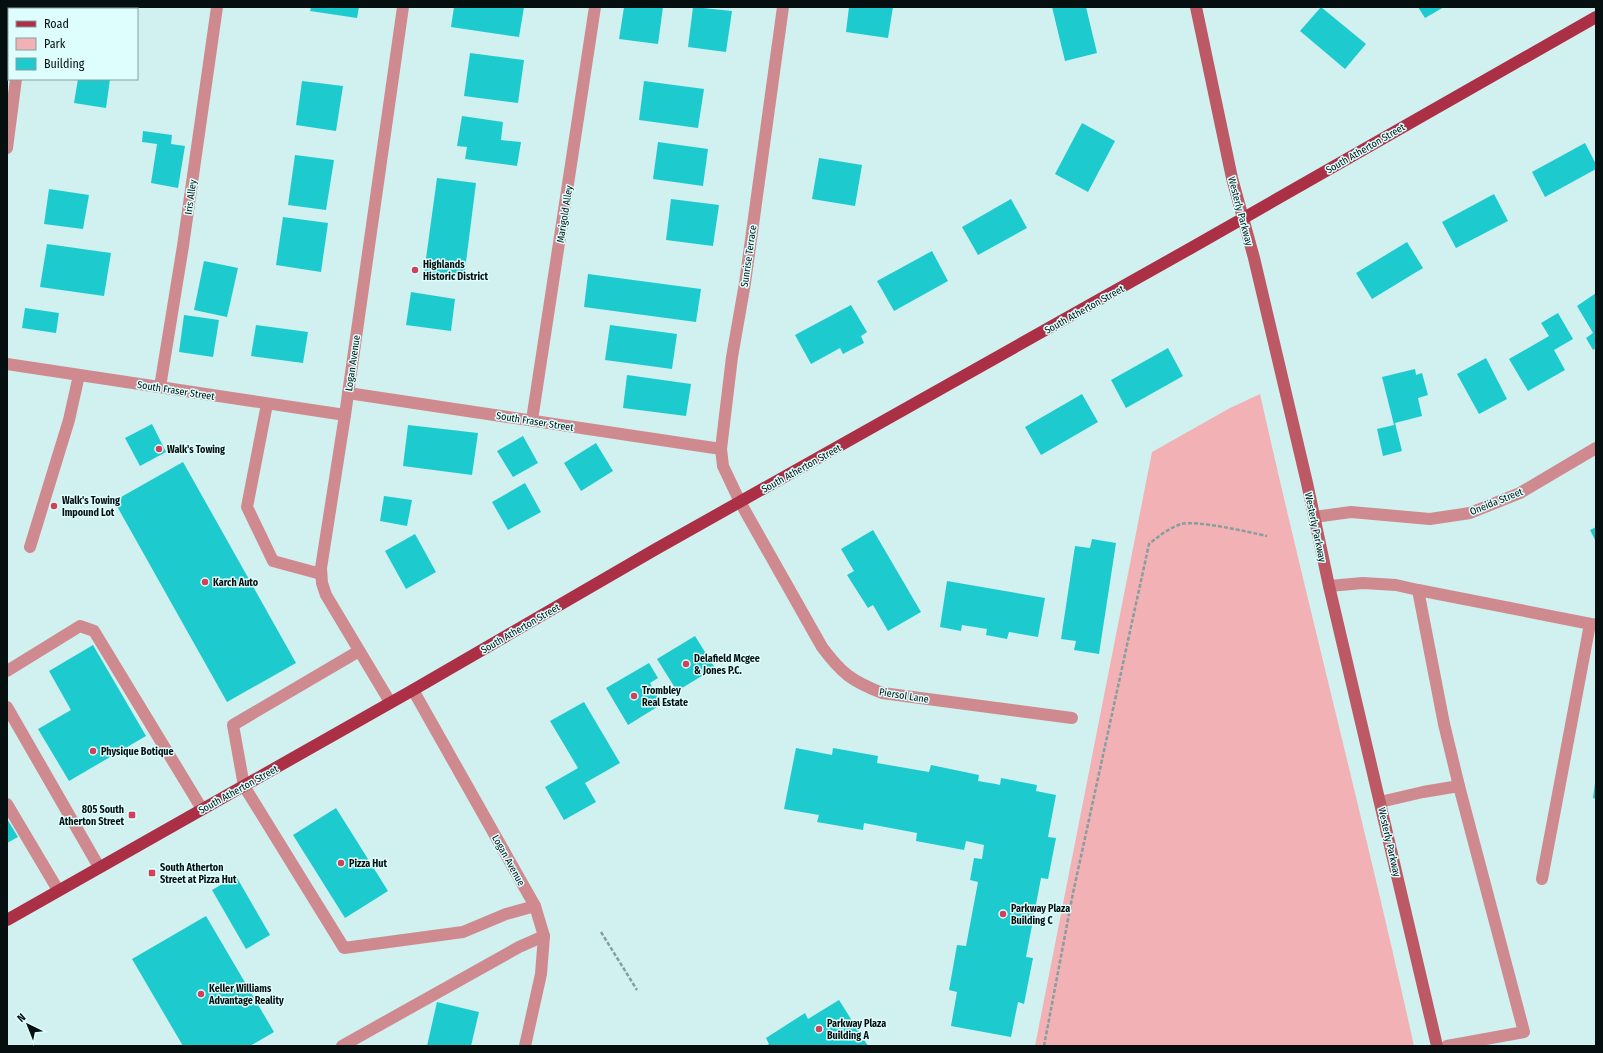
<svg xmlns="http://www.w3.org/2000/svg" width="1603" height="1053" font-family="'Fira Sans Condensed',sans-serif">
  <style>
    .green { fill: #f2b2b5 }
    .building { fill: #1dcbce }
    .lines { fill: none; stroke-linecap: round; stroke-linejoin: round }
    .path { stroke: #879e9e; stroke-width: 2.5; stroke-dasharray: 4 2; stroke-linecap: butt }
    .lane { stroke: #cf8a8f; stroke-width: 12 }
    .street { stroke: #cf8a8f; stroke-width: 12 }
    .secondary { stroke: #bc5964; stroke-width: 12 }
    .primary { stroke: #ab3045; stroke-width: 12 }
    .poi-dot { fill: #d14158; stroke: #defefe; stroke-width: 1.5 }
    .labels { text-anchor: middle; stroke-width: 3; stroke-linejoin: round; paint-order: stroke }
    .street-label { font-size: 10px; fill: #050f0f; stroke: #defefe }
    .poi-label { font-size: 10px; font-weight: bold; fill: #050f0f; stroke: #defefe; text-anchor: start }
  </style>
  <rect width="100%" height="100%" fill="#d1f0f0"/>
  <path class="green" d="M1260,394C1309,612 1366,828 1414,1046H1035L1152,452L1230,408Z"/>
  <g class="building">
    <rect x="79" y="7" width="36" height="2"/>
    <path d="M311,7H359L357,18L310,11Z"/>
    <path d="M454,7H524L519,37L451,27Z"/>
    <path d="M624,7H663L658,44L619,39Z"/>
    <path d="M693,7L732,11L726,52L688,47Z"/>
    <path d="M849,7H893L888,38L846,32Z"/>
    <path d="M1052,7H1086L1097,53L1065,61Z"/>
    <path d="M1321,7L1366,44L1345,69L1300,31Z"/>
    <path d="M1418,7H1444L1425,18Z"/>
    <path d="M470,53L524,60L518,103L464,96Z"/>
    <path d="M78,79H110L106,108L74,103Z"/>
    <path d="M302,81L343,86L336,131L296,125Z"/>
    <path d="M644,81L704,89L698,128L639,120Z"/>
    <path d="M462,116L503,122L501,140L521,142L517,166L465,159L467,147L457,146Z"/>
    <path d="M1082,123L1115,141L1088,192L1055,174Z"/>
    <path d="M143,131L172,135L171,144L185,146L178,188L151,183L157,144L142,142Z"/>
    <path d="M658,142L708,149L703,186L653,179Z"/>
    <path d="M1585,143L1596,164V169L1545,197L1532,172Z"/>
    <path d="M295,155L334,160L326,210L288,205Z"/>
    <path d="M819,158L862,165L855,206L812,199Z"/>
    <path d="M437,178L476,183L464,278L424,273Z"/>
    <path d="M49,189L89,195L83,229L44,224Z"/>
    <path d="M1494,194L1508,221L1456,248L1442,222Z"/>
    <path d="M671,199L719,205L713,246L666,240Z"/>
    <path d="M1011,199L1027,228L978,255L962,227Z"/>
    <path d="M283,217L328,223L321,272L276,265Z"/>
    <path d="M1407,242L1423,268L1372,299L1356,273Z"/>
    <path d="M47,244L111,253L104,296L40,287Z"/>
    <path d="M932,251L948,281L894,311L877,281Z"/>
    <path d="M204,261L238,268L227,317L194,310Z"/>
    <path d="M588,274L701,289L696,322L584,307Z"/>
    <path d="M411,292L455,299L451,331L406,325Z"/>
    <path d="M1596,293V348L1593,350L1586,338L1593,333L1577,306Z"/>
    <path d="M851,305L867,332L861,336L864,343L843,354L840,348L811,364L795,335Z"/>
    <path d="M25,308L59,313L56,333L22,328Z"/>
    <path d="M1558,313L1573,339L1554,350L1565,370L1528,391L1509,359L1549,336L1541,323Z"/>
    <path d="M184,315L219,320L213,357L179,352Z"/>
    <path d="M256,325L308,332L303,363L251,356Z"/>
    <path d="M610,325L677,334L672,369L605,360Z"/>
    <path d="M1168,348L1183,376L1126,408L1111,380Z"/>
    <path d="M1486,358L1507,399L1479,414L1457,374Z"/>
    <path d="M1415,369L1416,375L1422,373L1428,395L1418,398L1422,416L1395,423L1402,451L1383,456L1377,429L1394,425L1382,377Z"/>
    <path d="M627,375L691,384L686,416L623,408Z"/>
    <path d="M1082,394L1098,422L1041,455L1025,427Z"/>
    <path d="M152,424L166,452L140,466L125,438Z"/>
    <path d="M408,425L478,433L472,475L403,466Z"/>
    <path d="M523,436L538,463L513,477L497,451Z"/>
    <path d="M596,443L613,471L581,491L564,463Z"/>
    <path d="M183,462L296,663L227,702L114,501Z"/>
    <path d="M525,483L541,512L508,530L492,502Z"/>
    <path d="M384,496L412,500L407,526L380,521Z"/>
    <path d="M1596,527V542L1590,530Z"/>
    <path d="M873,530L921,612L888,631L873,605L868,608L847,575L854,571L841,549Z"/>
    <path d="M415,534L436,572L406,589L385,551Z"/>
    <path d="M1092,539L1116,543L1099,654L1074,650L1076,641L1061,639L1075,546L1090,548Z"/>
    <path d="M947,581L1045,598L1038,637L1009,632L1007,639L986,635L987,629L962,625L961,631L940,627Z"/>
    <path d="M695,636L715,668L677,691L657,659Z"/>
    <path d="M93,645L146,736L69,781L38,729L71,710L49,671Z"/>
    <path d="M649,663L658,678L650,683L662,704L628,725L606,688Z"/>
    <path d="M584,702L620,763L585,783L596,802L564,820L545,787L578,768L550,721Z"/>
    <path d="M796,748L832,755L833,748L878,756L877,763L929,772L931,765L979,775L978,781L996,784L1000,785L1001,778L1037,785L1036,791L1056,795L1048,837L1056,838L1048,879L1041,878L1026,957L1033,958L1024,1004L1018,1002L1011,1037L951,1026L957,992L949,990L957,945L966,946L978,882L970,880L974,858L982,859L984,845L966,841L964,850L916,841L917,833L864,823L863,830L817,822L819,815L784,809Z"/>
    <path d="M1595,783H1596V799L1593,798Z"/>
    <path d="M336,808L388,891L345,918L293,835Z"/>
    <path d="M7,819L18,837L7,843Z"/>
    <path d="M236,876L270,935L246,949L212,890Z"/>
    <path d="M206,916L274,1032L250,1046H183L132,959Z"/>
    <path d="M839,1000L868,1046H766L769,1044L766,1038L805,1013L808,1019Z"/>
    <path d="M437,1002L479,1012L471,1046H427Z"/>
  </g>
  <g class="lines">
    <g class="path">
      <path d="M601,932L637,990"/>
      <path d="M1044,1046L1073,893L1149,544C1159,536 1169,528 1181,524C1198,520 1248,532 1267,536"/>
    </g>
    <g class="lane">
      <path d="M160,387L183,246L217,7"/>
      <path d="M348,393L721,449"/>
      <path d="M267,404L247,507L273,561L321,574"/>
      <path d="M532,420L595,7"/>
      <path d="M30,547L69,420L79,375"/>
      <path d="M1329,586L1363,583L1396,585L1418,590L1444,724L1459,786"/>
      <path d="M1418,590L1596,625"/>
      <path d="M359,651L233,725L244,786L344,948L463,932L506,914L535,906"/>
      <path d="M7,671L80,626L94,631L202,809"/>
      <path d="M7,707L99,867"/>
      <path d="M1380,802L1423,792L1459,786L1524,1032L1447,1046"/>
      <path d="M7,804L58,890"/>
      <path d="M1542,879L1590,624"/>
      <path d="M342,1046L519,947L544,936"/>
    </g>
    <g class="street">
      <path d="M783,7L745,283L732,357L721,449L723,466L740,502L822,647C842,674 852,681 882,693L1072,718"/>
      <path d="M25,9V7"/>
      <path d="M7,148L16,79"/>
      <path d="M7,364L345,415"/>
      <path d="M1314,517L1351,512L1430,519L1470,513L1520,493L1596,448"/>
      <path d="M413,690L535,906L544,936L541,974L525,1046"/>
      <path d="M390,702L326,595L322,583L321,568L345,415L403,7"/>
    </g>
    <path class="secondary" d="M1196,7L1232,178L1254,258L1307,483L1329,586L1437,1046"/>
    <path class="primary" d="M7,920L413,690L656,549L1191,248L1596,17"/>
  </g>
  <g class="poi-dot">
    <circle cx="415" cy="270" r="4"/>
    <circle cx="159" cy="449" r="4"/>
    <circle cx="54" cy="506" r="4"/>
    <circle cx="205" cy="582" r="4"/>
    <circle cx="686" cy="664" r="4"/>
    <circle cx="634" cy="696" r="4"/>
    <circle cx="93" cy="751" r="4"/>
    <rect x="128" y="811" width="8" height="8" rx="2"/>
    <circle cx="341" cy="863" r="4"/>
    <rect x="148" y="869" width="8" height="8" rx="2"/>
    <circle cx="1003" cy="914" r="4"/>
    <circle cx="201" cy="994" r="4"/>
    <circle cx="819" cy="1029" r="4"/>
  </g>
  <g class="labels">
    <g class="street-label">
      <text transform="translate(1365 148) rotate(-30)" y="4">South Atherton Street</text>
      <text transform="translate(190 197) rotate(-82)" y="4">Iris Alley</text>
      <text transform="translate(1241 211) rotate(75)" y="4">Westerly Parkway</text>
      <text transform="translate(564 214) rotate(-81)" y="4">Marigold Alley</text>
      <text transform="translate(748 256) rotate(-82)" y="4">Sunrise Terrace</text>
      <text transform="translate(1084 309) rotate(-29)" y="4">South Atherton Street</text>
      <text transform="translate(352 363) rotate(-82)" y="4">Logan Avenue</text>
      <text transform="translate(176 390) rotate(9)" y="4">South Fraser Street</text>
      <text transform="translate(535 421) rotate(9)" y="4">South Fraser Street</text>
      <text transform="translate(801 468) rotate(-29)" y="4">South Atherton Street</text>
      <text transform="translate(1496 501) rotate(-22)" y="4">Oneida Street</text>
      <text transform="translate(1316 527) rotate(78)" y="4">Westerly Parkway</text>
      <text transform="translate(520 628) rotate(-30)" y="4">South Atherton Street</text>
      <text transform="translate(904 695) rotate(9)" y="4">Piersol Lane</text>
      <text transform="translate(238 789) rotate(-29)" y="4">South Atherton Street</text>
      <text transform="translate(1390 842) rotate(77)" y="4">Westerly Parkway</text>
      <text transform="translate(509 860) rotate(61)" y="4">Logan Avenue</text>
    </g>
    <g class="poi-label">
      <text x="423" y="268">Highlands<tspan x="423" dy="12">Historic District</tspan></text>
      <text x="167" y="453">Walk's Towing</text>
      <text x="62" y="504">Walk's Towing<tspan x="62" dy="12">Impound Lot</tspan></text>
      <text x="213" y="586">Karch Auto</text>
      <text x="694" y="662">Delafield Mcgee<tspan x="694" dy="12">&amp; Jones P.C.</tspan></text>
      <text x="642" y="694">Trombley<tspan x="642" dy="12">Real Estate</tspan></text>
      <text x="101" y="755">Physique Botique</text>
      <text x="124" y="813" text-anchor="end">805 South<tspan x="124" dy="12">Atherton Street</tspan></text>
      <text x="349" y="867">Pizza Hut</text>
      <text x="160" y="871">South Atherton<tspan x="160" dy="12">Street at Pizza Hut</tspan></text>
      <text x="1011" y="912">Parkway Plaza<tspan x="1011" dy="12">Building C</tspan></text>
      <text x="209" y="992">Keller Williams<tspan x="209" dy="12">Advantage Reality</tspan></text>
      <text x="827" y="1027">Parkway Plaza<tspan x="827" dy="12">Building A</tspan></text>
    </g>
  </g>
  <rect width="1603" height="1053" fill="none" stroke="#050f0f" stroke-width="16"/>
  <rect x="8" y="8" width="130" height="72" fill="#defefe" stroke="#879e9e"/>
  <rect x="16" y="21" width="20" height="6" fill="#ab3045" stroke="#879e9e"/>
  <text x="44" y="28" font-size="12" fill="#050f0f">Road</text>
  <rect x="16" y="38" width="20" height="12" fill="#f2b2b5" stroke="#879e9e"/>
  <text x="44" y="48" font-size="12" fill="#050f0f">Park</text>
  <rect x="16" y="58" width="20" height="12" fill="#1dcbce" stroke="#879e9e"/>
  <text x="44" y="68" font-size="12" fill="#050f0f">Building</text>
  <g transform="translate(28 1025) rotate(317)" stroke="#defefe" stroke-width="3" paint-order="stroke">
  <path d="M0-3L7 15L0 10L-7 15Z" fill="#050f0f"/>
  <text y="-6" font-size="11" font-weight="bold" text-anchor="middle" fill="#050f0f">N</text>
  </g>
</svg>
